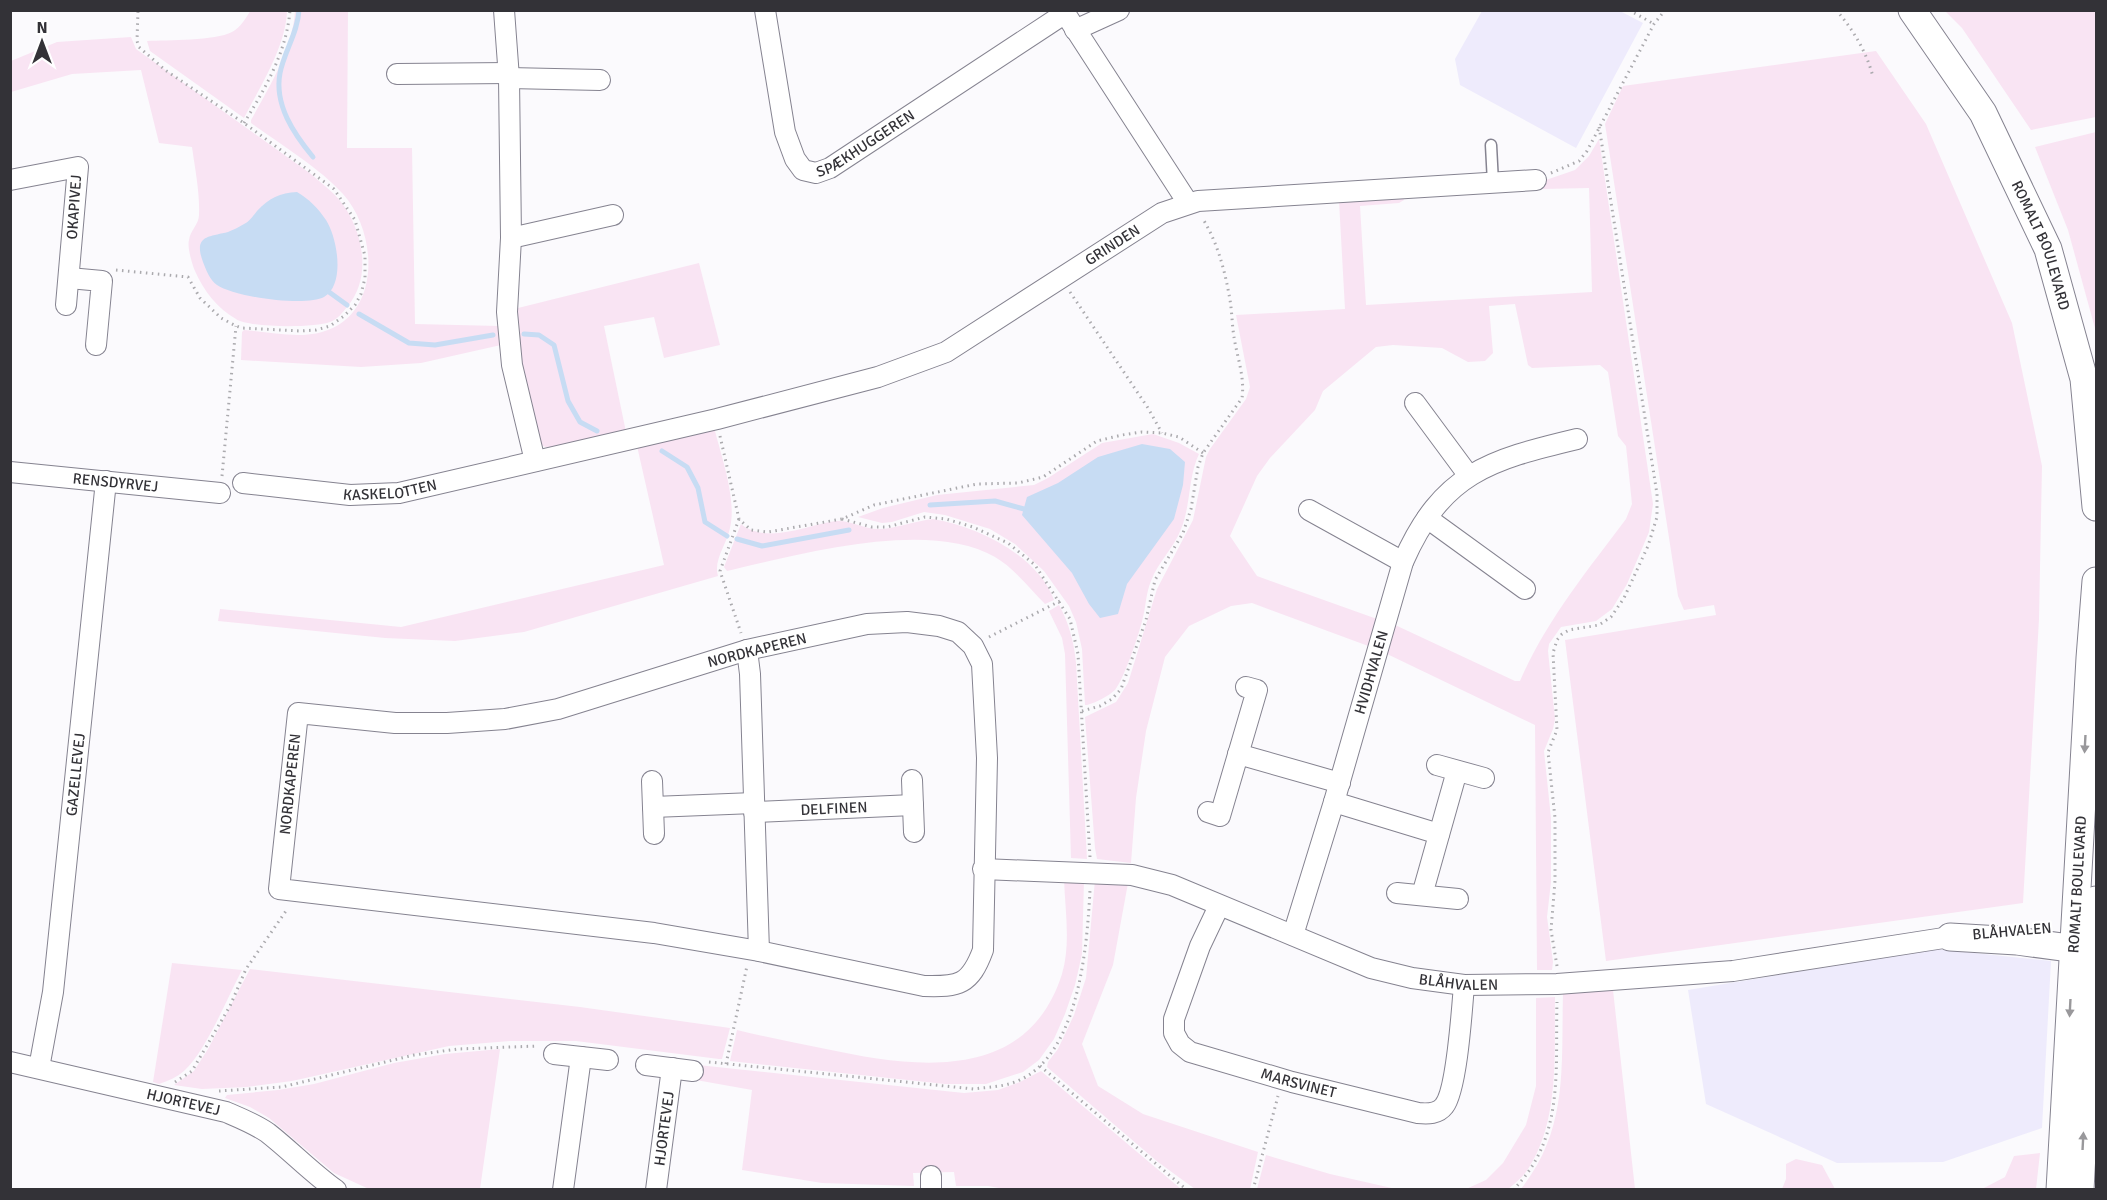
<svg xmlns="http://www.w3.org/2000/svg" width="2107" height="1200" font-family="Signika,sans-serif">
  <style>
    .built { fill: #eeebfc }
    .green { fill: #f9e4f3 }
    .water { fill: #c7dcf3 }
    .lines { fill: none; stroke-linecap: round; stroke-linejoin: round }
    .stream { stroke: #c7dcf3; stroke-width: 5 }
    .lane-casing { stroke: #858390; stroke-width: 13 }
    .street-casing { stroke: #858390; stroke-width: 22 }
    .secondary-casing { stroke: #858390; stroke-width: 29 }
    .path { stroke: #abaaae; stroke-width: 3; stroke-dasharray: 1.5 4.5; stroke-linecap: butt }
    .lane { stroke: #fff; stroke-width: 10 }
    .street { stroke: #fff; stroke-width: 20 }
    .secondary { stroke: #fff; stroke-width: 27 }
    .oneway { fill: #99989b }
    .labels { text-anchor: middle; stroke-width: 4.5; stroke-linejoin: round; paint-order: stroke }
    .street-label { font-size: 15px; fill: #333237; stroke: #fff }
  </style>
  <rect width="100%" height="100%" fill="#fbfafd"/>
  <g class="built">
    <path d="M1482,11H1620L1643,23L1576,148L1460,85L1455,59Z"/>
    <path d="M1936,949L2051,961L2042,1128L1943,1162L1837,1163L1706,1104L1688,990Z"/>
  </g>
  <g class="green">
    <path d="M251,10L287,11C286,46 260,87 244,118L150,51L147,41C168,40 215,41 232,32C240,28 246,18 251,10Z"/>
    <path d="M295,11H348L347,148H412L415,324L499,326L501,345L421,363L361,367L241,360L242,332L244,330C268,332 298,339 322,332C382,315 378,233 343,194C320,168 280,144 251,123V120C269,88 293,48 295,11Z"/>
    <path d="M1945,11H2096V117L2031,130L1962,28Z"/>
    <path d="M131,37L136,49L311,174C323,185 337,194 346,209C364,238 371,279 347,307C342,313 338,319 330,322C315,328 249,328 236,319C218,309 203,290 195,271C192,264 187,247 189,240C190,231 199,224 199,215C200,193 195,169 192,147L159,143L141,70L72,74L11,92V61L57,42Z"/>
    <path d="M1876,51L1926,124L2012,323L2042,466L2039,619L2023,903L1606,961L1565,640L1716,615L1714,605L1684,610L1678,596L1605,124L1623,86Z"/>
    <path d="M2096,132V332L2068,230L2035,147Z"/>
    <path d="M1599,139L1653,504L1649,532L1627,584L1612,609L1596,621L1561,627L1549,644L1548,651L1555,719L1553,729L1544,751L1551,818V882L1547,917L1553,962L1552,970H1537L1535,725L1385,653L1393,624L1515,681H1520C1546,621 1587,571 1626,519L1632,504L1626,446L1618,436L1608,372L1600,365L1532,368L1528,365L1515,304L1489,306L1493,353L1485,361L1468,362L1442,348L1393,345L1376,347L1323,391L1315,410L1270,458L1257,476L1230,536L1257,576L1377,619L1371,647L1252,603L1231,606L1189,626L1165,657L1146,731L1136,798L1131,863L1097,859L1095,848L1085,717L1116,702L1128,683L1157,589L1193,520L1206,457L1210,449L1246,399L1250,387L1236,315L1345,309L1339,201L1402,196L1404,200L1399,203L1360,206L1366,305L1592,292L1589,188L1543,189V181L1575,170L1589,156Z"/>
    <path d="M699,263L720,345L664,358L654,317L604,326L626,432L551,449L543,446L538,439L516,342L518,308Z"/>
    <path d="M714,427C721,456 737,499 730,528C727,544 713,560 718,576L524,632L455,641L385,638L218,621L220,609L401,627L664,565L637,446Z"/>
    <path d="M1153,434L1179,443L1199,454C1188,477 1191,505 1181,529C1174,548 1158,562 1151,581C1146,593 1146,605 1143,617C1140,632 1124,679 1115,690C1107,697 1097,702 1087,705H1085L1082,649L1076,622L1069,606L1044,571L1015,544L990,529L945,515L924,512L892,522L882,523L858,517L883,508L937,495L1034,485L1048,478L1102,443Z"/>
    <path d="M933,519C976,526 1038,555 1054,600L1045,604C1029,588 1014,568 995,557C928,518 798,555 727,571L724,567L741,524C767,545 807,525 836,521C850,520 864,529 878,529C896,529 914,521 933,519Z"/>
    <path d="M1059,605C1069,623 1074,642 1076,663L1087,859L1071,858L1065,654L1062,638L1049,611Z"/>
    <path d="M1064,879L1084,880L1082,954L1075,985L1065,1014L1054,1039L1039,1060L1023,1072L986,1084H945L730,1061L737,1030C766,1037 796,1043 826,1049C915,1068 1027,1084 1062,974C1071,944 1065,910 1064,879Z"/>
    <path d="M1095,880L1128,883L1113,965L1082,1044L1098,1086L1143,1114L1258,1152L1250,1189H1195L1158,1162L1047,1067L1048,1062L1058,1049L1074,1015L1086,978Z"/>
    <path d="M172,963L242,970C227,998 206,1051 184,1071C177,1077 168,1081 159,1084L153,1082Z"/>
    <path d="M250,969L580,1007L730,1028L722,1059H719L576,1041H510L449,1046L292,1081L247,1087L202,1089L174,1085L194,1071L208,1049Z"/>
    <path d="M1613,990L1635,1189L1520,1190C1569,1130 1561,1065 1563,993Z"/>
    <path d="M1555,997C1554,1054 1560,1120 1528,1169C1523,1177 1515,1183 1508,1189H1466L1486,1180L1503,1163L1526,1125L1536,1086V998Z"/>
    <path d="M500,1049L480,1189H369L334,1173L269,1118L250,1107L225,1098L227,1095L278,1090L314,1084L394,1063L445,1054Z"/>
    <path d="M698,1065L964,1093L998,1090L1020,1082L1041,1071L1181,1189L1010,1190L988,1186H956L954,1172L913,1173L914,1186L822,1183L742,1170L752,1090L696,1080Z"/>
    <path d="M2040,1153L2036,1189H1982L2005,1177L2014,1156Z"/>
    <path d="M1266,1155L1330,1174L1396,1189H1257Z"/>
    <path d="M1796,1159L1822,1165L1835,1189H1782L1786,1179V1164Z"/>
  </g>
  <g class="water">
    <path d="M297,192C309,199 318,208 326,220C337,237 346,284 324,297C306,307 234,297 217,285C210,280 206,270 203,262C193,235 209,237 228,232C233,230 239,227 244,224C250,221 253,216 257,211C269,198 280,193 297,192Z"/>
    <path d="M1142,444L1170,449L1185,462L1183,485L1174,519L1127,584L1118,614L1100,618L1089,604L1072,573L1022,515L1027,497L1058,483L1098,457Z"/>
  </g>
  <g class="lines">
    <g class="stream">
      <path d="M299,10C298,32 284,52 280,73C274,105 294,134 313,157"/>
      <path d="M329,292L347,305"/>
      <path d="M359,314L409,343L435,345L493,335"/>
      <path d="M524,334L539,335L554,345L568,401L580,422L597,431"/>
      <path d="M662,451L687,467L698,488L705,522L727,536"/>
      <path d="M930,505L995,501L1024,509"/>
      <path d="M737,539L762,546L849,530"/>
    </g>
    <g class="lane-casing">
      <path id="lane" d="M1491,145L1493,183"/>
    </g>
    <g class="street-casing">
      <g id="street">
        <path d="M504,10L509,78L511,238L507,312L512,365L535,461"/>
        <path id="s1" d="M765,10L785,132L795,159L803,170L816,173L830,168L1064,14"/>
        <path d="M1063,10L1188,203"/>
        <path d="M1075,30L1119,10"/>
        <path d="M397,74L509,73"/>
        <path d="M509,78L600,80"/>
        <path d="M10,180L78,167L66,305"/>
        <path d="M511,238L613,215"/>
        <path d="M69,278L102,281L96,345"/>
        <path d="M1415,403L1469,476"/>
        <path id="s2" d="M10,472L220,493"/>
        <path id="s3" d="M243,483L350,495L399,493L717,419L878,377L946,352L1162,213L1198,201L1536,180"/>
        <path d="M1309,510L1403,562"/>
        <path d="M1427,518L1525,589"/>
        <path d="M907,622L939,626L958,632L973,646L982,664L987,758L983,950C970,985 959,987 924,986L759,951L654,933L279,889L298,713L395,723H447L505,719L558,709L747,650L867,624Z"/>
        <path d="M747,650L750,674L759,951"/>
        <path d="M1238,754L1340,783"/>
        <path d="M1437,765L1484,778"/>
        <path d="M912,780L914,832"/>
        <path d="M652,781L654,834"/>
        <path d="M1334,802L1439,834"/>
        <path d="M653,807L754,803"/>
        <path id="s4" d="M754,812L913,805"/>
        <path d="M1208,812L1220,816L1257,690L1246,687"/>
        <path id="s5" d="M983,869L1132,875L1172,885L1371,968L1412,978L1464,985L1557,984L1733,971L1950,937"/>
        <path d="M1397,893L1458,899"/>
        <path d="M1422,895L1457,771"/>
        <path id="s6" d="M1219,906L1200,946L1174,1019V1033L1180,1044L1190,1052L1292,1082L1418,1113C1428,1114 1438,1114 1444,1106C1457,1090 1462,1008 1464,985"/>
        <path id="s7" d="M1293,935L1334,802L1403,562C1442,473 1489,460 1577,439"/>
        <path d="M554,1054L608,1060"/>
        <path id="s8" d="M10,1062L226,1112C240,1118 255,1124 268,1133C291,1151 312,1173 336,1190"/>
        <path d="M646,1065L693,1071"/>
        <path id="s9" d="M39,1068L53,992L106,481"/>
        <path d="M931,1176V1190"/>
        <path d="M563,1190L581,1057"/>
        <path id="s10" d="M656,1190L672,1068"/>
      </g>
    </g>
    <g class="secondary-casing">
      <g id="secondary">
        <path id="s11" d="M1912,10L1983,113L2048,249L2084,379L2096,507"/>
        <path d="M1950,937L2017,941L2092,951"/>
        <path id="s12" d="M2060,1190L2090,658L2096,581"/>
        <path d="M2080,1190L2096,900"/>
      </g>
    </g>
    <g class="path">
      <path d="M1629,10L1654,24"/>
      <path d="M1836,10C1853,29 1867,53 1873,77"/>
      <path d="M244,123C265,89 287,51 290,10"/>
      <path d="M1551,173L1579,161L1587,151L1654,24L1665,10"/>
      <path d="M116,270L188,277L200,298L221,318L236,326L242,328L300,331L316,330L330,326L344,316L355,305L361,294L365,278V256L355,220L334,189L244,123L165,70L139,47L137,41L138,10"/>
      <path d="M1070,292L1148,408L1162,433"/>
      <path d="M720,436L739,519L751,530L768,532L842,519L874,505L977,484L1018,483L1043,477L1097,441L1122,435L1142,432L1162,433L1179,437L1203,453"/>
      <path d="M222,476L236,326"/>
      <path d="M739,519L720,571L741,633"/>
      <path d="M842,519L872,527H887L925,517L946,519L973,527L1008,543L1035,565L1070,619L1078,654L1090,857"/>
      <path d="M989,637L1060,601"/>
      <path d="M1082,711L1100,706L1112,699L1121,689L1146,620L1155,580L1183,533L1191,509L1198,467L1203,453L1242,398C1245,377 1237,357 1234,337C1232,325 1232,312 1230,300C1225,271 1218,244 1203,219"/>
      <path d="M1557,966L1551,930L1555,881V818L1548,752L1557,730L1553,653L1557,640L1562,634L1569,630L1599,625L1611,617L1624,598L1648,546L1657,517V494L1599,126"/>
      <path d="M709,1062L974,1089C988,1087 1002,1087 1015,1082C1079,1058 1087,947 1090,890"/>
      <path d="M726,1064L747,966"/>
      <path d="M1040,1066L1187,1190"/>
      <path d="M175,1082L192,1071L230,1006L246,969L288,908"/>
      <path d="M219,1091L282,1087L414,1055L458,1049L538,1046"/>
      <path d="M1253,1190L1278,1096"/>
      <path d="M1513,1190C1565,1138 1555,1070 1557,1002"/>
    </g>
    <use href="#lane" class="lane"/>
    <use href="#street" class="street"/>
    <use href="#secondary" class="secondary"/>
  </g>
  <defs><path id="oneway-solid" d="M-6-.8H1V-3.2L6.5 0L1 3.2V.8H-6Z" transform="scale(1.5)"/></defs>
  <g class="oneway">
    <use href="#oneway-solid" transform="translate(2085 744) rotate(93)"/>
    <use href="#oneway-solid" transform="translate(2070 1008) rotate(93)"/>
    <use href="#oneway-solid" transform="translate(2083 1141) rotate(-87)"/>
  </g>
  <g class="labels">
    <g class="street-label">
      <text dy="5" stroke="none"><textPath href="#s1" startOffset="237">SPÆKHUGGEREN</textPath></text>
      <text transform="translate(74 207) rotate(-86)" y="5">OKAPIVEJ</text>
      <text dy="5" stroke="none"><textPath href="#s3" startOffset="920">GRINDEN</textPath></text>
      <text dy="5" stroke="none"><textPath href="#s11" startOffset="270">ROMALT BOULEVARD</textPath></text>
      <text dy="5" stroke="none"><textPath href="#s2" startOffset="106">RENSDYRVEJ</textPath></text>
      <text dy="5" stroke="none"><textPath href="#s3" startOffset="148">KASKELOTTEN</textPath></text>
      <text transform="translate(757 650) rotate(-14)" y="5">NORDKAPEREN</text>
      <text dy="5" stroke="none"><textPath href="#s7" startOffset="274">HVIDHVALEN</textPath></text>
      <text dy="5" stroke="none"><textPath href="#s9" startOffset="296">GAZELLEVEJ</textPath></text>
      <text transform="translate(290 784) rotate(-84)" y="5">NORDKAPEREN</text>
      <text dy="5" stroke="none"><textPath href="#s4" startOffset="80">DELFINEN</textPath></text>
      <text dy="5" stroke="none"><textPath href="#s12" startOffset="306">ROMALT BOULEVARD</textPath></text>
      <text transform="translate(2012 931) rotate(-5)" y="5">BLÅHVALEN</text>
      <text dy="5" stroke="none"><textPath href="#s5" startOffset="495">BLÅHVALEN</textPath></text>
      <text dy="5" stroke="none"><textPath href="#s6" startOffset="274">MARSVINET</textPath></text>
      <text dy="5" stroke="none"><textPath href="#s8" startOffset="178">HJORTEVEJ</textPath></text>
      <text dy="5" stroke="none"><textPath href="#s10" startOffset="62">HJORTEVEJ</textPath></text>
    </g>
  </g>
  <rect width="2107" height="1200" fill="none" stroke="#333237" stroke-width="24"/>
  <g transform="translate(42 42)" stroke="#ffffff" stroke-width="4.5" paint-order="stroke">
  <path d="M0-4.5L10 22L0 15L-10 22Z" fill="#333237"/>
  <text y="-9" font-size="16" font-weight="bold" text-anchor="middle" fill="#333237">N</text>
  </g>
</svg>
